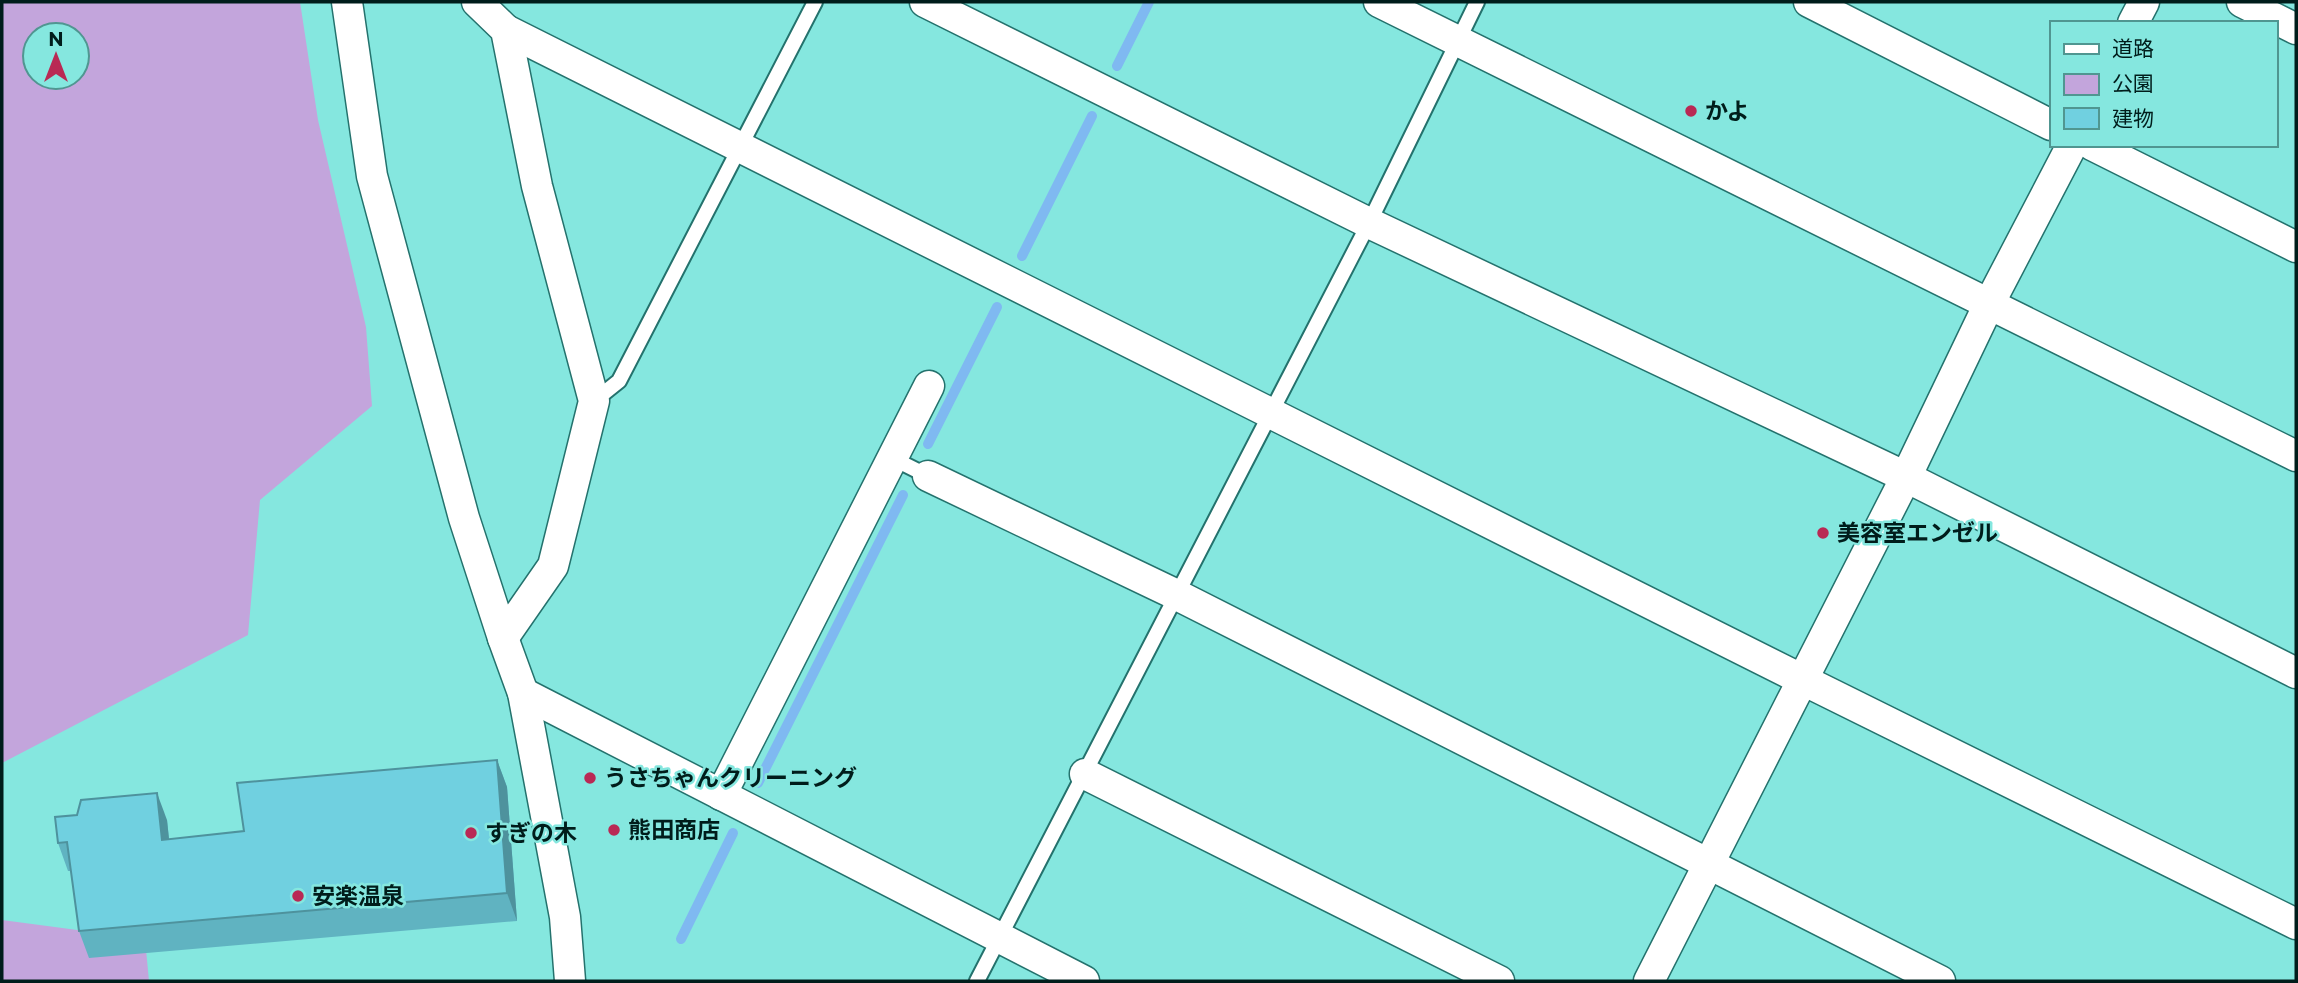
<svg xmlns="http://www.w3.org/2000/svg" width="2298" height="983" font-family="Montserrat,'Noto Sans JP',sans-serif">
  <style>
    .green { fill: #c3a5dc; fill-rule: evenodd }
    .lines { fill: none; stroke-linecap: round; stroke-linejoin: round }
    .stream { stroke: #7fb9f1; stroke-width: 10 }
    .service-casing { stroke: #24726d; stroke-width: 18 }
    .minor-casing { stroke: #24726d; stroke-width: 33 }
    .service { stroke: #fff; stroke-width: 14 }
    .minor { stroke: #fff; stroke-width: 30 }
    .wall { fill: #60b3c1 }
    .shaded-wall { fill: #4e929d }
    .building { fill: #70d0e0; stroke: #4e929d; stroke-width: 2 }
    .poi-dot { fill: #b92954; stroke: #85e7df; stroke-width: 2.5 }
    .labels { text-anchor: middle; stroke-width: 5; stroke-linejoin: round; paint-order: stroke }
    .poi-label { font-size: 23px; font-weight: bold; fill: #001d1b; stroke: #85e7df; text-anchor: start }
  </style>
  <rect width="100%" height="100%" fill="#85e7df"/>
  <g class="green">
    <path d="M2,2H300L318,120L366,327L372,406L260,500L248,635L2,763ZM35,35H77V77H35Z"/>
    <path d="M2,920L145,939L149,981H2Z"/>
  </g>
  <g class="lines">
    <g class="stream">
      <path d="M1117,66L1149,2"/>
      <path d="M1022,256L1092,116"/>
      <path d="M928,444L997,307"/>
      <path d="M758,783L903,495"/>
      <path d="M681,939L733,833"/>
    </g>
    <g class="service-casing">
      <g id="service">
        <path d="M594,401L619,381L815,2"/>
        <path d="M892,458L928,476"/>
        <path d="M977,981L1369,223L1477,2"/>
      </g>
    </g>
    <g class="minor-casing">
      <g id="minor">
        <path d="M347,2L372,176L464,518L503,638L523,693L565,917L570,981"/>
        <path d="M477,2L506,30L537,186L594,401L553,566L503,638"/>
        <path d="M925,2L1369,223L1906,477L2296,673"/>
        <path d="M1379,2L2296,456"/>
        <path d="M1809,2L2051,125"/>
        <path d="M2242,2L2296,29"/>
        <path d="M2133,23L2144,2"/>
        <path d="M506,30L1803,680L2296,924"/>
        <path d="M2092,145L2296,247"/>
        <path d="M928,476L1177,595L1940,981"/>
        <path d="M523,693L1084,981"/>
        <path d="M1085,774L1499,981"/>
        <path d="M721,795L929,386"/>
        <path d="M1649,981L1906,477L1989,304L2072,145"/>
      </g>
    </g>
    <use href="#service" class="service"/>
    <use href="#minor" class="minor"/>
  </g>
  <path class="wall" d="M497,760L507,787L517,921L89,958L79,931L71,871H68L58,843L77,815L167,820L169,839L244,831Z"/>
  <g class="shaded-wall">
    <path d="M497,760L507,787L517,921L507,893Z"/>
    <path d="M157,793L167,820L172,868L162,840Z"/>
  </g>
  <path class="building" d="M497,760L507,893L79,931L67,842L58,843L55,817L77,815L81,800L157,793L162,840L244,831L237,783Z"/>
  <g class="poi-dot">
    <circle cx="1691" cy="111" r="7"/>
    <circle cx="1823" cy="533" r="7"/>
    <circle cx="590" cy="778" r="7"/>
    <circle cx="614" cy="830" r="7"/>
    <circle cx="471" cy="833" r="7"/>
    <circle cx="298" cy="896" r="7"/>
  </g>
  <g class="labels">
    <g class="poi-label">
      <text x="1705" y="119">かよ</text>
      <text x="1837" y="541">美容室エンゼル</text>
      <text x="604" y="786">うさちゃんクリーニング</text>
      <text x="628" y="838">熊田商店</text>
      <text x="485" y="841">すぎの木</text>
      <text x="312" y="904">安楽温泉</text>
    </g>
  </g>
  <rect width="2298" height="983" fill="none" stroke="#001d1b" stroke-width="7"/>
  <rect x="2050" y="21" width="228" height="126" fill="#85e7df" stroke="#509691" stroke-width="2"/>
  <rect x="2064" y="44" width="35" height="10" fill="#ffffff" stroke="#509691" stroke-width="2"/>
  <text x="2112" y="56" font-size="21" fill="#001d1b">道路</text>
  <rect x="2064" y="74" width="35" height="21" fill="#c3a5dc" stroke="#509691" stroke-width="2"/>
  <text x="2112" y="91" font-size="21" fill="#001d1b">公園</text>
  <rect x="2064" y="108" width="35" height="21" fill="#70d0e0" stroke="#509691" stroke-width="2"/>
  <text x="2112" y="126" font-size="21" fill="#001d1b">建物</text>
  <g transform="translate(56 56)"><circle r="33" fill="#85e7df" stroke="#509691" stroke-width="2"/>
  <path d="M0-5L12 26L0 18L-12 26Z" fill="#b92954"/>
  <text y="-10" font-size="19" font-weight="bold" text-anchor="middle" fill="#001d1b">N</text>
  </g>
</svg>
